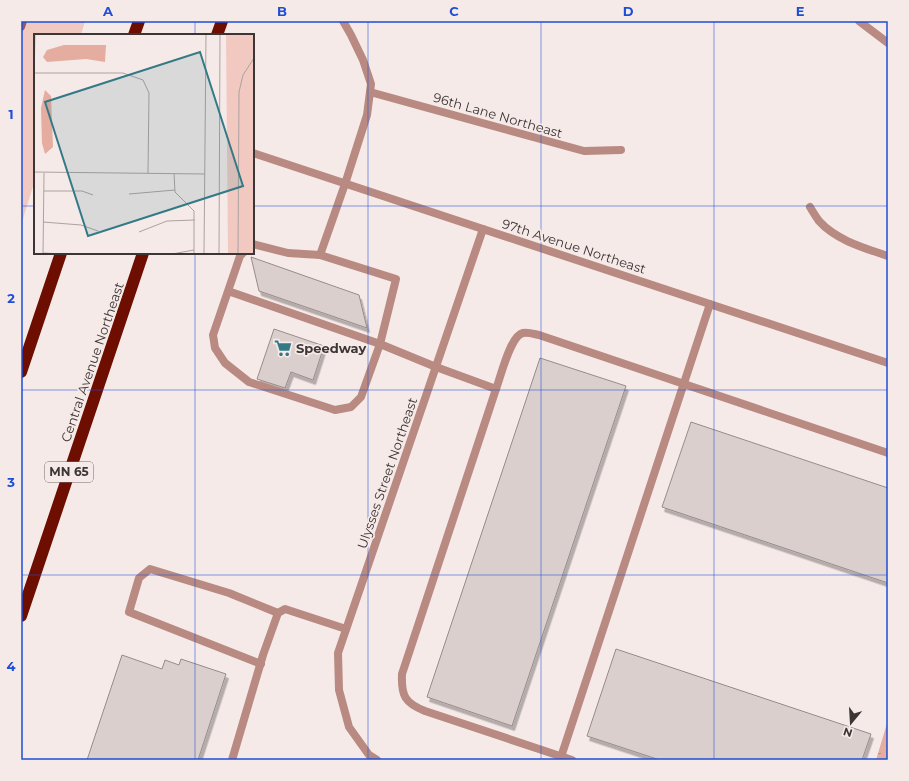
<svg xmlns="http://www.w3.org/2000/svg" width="909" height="781" font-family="Montserrat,sans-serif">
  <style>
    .grass { fill: #f1c9c1 }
    .water { fill: url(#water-ripples) }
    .building { fill: #dbcfcd; stroke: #978c8a; filter: url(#shadow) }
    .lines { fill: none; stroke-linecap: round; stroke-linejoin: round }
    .lane { stroke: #b88a81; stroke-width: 8 }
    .street { stroke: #b88a81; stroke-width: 8 }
    .secondary { stroke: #9a5a4d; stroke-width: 8 }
    .highway { stroke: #6d0e01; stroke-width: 12 }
    .grid { fill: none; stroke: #1d4ed8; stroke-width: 1; stroke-opacity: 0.55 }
    .labels { text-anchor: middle; stroke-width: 3.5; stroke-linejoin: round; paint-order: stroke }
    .shield { fill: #f6eae8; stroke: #736c6b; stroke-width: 1 }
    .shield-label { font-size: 12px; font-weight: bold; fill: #3b3635 }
    .street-label { font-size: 13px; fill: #3b3635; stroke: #f6eae8 }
    .poi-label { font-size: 13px; font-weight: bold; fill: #3b3635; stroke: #f6eae8; text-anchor: start }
    .inset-road { fill: none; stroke: #aba2a0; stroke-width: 1 }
    .view { fill: #337986; fill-opacity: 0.15; stroke: #337986; stroke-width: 2 }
    .inset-edge { fill: none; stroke: #3b3635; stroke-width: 2 }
    .neatline { fill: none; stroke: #1d4ed8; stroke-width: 1.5 }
    .grid-label { font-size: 13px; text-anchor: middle; font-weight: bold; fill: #1d4ed8 }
  </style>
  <defs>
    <pattern id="water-ripples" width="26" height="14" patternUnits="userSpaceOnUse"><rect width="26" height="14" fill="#e5aca0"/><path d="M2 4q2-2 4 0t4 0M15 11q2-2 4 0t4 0" fill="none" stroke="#bb8d83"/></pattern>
    <filter id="shadow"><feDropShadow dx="2.5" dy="4.5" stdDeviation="0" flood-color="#0004"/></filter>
  </defs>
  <rect width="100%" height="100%" fill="#f6eae8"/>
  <path class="grass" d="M21,21H85L81,35H35V180L21,225Z"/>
  <path class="water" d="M888,720V760H876Z"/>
  <g class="building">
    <path d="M251,257L359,295L367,328L259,291Z"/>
    <path d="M274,329L324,346L313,380L291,372L285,388L257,379Z"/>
    <path d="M540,358L626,386L512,726L427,697Z"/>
    <path d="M691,422L888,488V583L662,507Z"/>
    <path d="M616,649L871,734L862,760H660L587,736Z"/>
    <path d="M122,655L162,669L165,660L179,665L181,659L226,674L198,760H87Z"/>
  </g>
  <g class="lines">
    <g class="lane">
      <path d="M345,184L320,255L396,279L380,344L436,367L496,389"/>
      <path d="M253,244L288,253L320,255"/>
      <path d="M228,291L380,344L361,397L351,407L335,410L249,382L225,363L215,348L213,335L240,256L243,253"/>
      <path d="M261,664L129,612L139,578L150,569L229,593L278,613"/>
      <path d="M232,760L263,655L278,613L285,609L346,629"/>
      <path d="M560,760L710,304"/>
      <path d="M572,760L425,711C405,703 401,696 402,674L496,389C501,376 510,336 523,333C528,332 534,334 539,335L888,453"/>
    </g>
    <g class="street">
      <path d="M343,21L351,35L363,60L371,84L367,115L345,184"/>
      <path d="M859,21L888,43"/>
      <path d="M370,92L584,151L621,150"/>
      <path d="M253,153L888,363"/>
      <path d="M810,207C813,212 816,217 819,221C836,240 864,248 888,256"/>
      <path d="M377,760L369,755L349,727L339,690L338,653L483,229"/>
    </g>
    <path class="secondary" d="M21,27L23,21"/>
    <g class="highway">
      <path d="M134,35L139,21"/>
      <path d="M217,35L222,21"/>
      <path d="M21,372L61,253"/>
      <path d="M21,616L143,253"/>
    </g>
  </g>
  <path class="grid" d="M195,21V35M368,21V760M541,21V760M714,21V760M21,206H35M253,206H888M195,253V760M21,390H888M21,575H888"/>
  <defs>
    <g id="supermarket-bare" transform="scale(1.38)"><path d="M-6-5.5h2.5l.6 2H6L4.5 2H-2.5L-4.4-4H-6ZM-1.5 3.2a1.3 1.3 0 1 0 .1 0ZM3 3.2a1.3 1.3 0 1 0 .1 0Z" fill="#337986" stroke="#f6eae8" stroke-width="2.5" paint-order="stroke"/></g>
  </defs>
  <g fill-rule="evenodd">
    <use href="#supermarket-bare" x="283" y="348"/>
  </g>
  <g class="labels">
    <rect class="shield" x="45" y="462" width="48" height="20" rx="3"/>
    <g class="shield-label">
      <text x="69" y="476">MN 65</text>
    </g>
    <g class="street-label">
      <text transform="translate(498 115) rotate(16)" y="5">96th Lane Northeast</text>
      <text transform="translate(574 246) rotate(18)" y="5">97th Avenue Northeast</text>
      <text transform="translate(92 362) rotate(-71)" y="5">Central Avenue Northeast</text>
      <text transform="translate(387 473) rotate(-71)" y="5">Ulysses Street Northeast</text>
    </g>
    <g class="poi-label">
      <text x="296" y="353">Speedway</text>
    </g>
  </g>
  <g transform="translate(34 34)">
    <rect width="220" height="220" fill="#f6eae8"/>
    <path d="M192,0H220V220H194Z" fill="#f1c9c1"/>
    <path d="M30,11H72L71,28L52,25L13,28L9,23L13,16ZM11,56L17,62L19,113L11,120L8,109L7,74Z" fill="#e5aca0"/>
    <path class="inset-road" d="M0,39H89L109,46L115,59L114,139M0,45L1,0M0,138L171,140M140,139L141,158L160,177V220M10,157H48L59,161M95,160L141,156M9,188L47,191L64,197M105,198L133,187L161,186M9,219L30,220M9,220L10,139M138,220L160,216M170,220L172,0M185,220L186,0M204,220L205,58L209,41L220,24"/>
    <path class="view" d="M166,18L209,152L54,202L11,68Z"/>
    <rect width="220" height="220" class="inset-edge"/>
  </g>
  <rect width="909" height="781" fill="none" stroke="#f6eae8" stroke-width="44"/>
  <g transform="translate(851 723) rotate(198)" stroke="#f6eae8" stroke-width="3" paint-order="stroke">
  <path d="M0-3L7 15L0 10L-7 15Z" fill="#3b3635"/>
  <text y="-6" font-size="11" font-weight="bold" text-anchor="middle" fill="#3b3635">N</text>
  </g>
  <rect x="22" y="22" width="865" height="737" class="neatline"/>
  <g class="grid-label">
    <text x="108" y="16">A</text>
    <text x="282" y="16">B</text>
    <text x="454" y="16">C</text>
    <text x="628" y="16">D</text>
    <text x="800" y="16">E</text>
    <text x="11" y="119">1</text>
    <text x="11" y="303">2</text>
    <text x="11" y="487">3</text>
    <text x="11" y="671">4</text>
  </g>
</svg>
